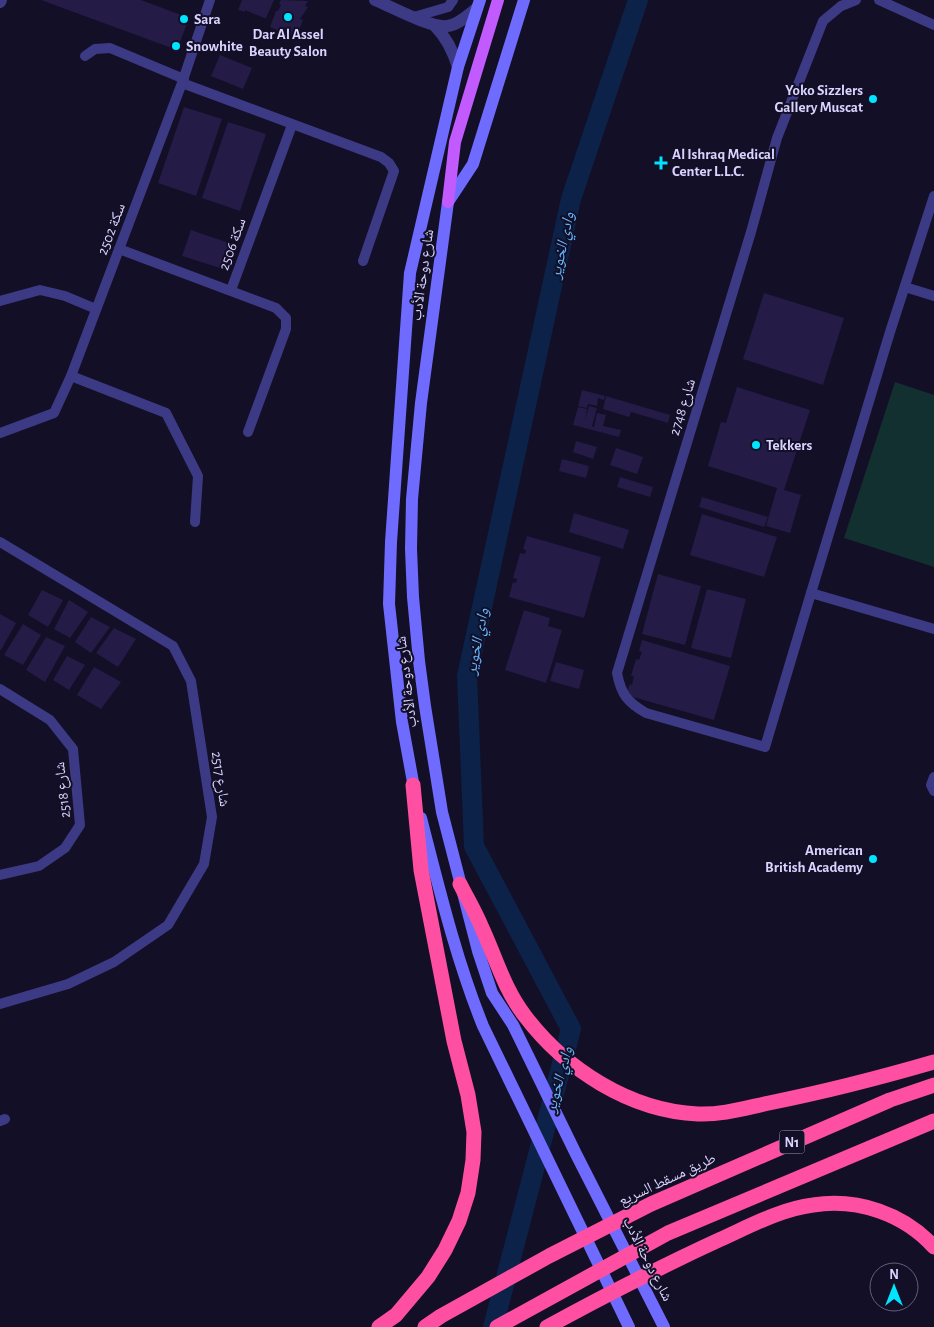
<svg xmlns="http://www.w3.org/2000/svg" width="934" height="1327" font-family="'Alegreya Sans','Noto Naskh Arabic',sans-serif">
  <style>
    .green { fill: #12302f }
    .lines { fill: none; stroke-linecap: round; stroke-linejoin: round }
    .river { stroke: #0c2248; stroke-width: 20 }
    .building { fill: #241b47 }
    .minor { stroke: #3d3a85; stroke-width: 10 }
    .tertiary { stroke: #3d3a85; stroke-width: 12 }
    .secondary { stroke: #6f6bff; stroke-width: 12 }
    .primary { stroke: #c25bff; stroke-width: 12 }
    .motorway { stroke: #ff4fa3; stroke-width: 15 }
    .poi-dot { fill: #00e5ff; stroke: #130f26; stroke-width: 2 }
    .labels { text-anchor: middle; stroke-width: 4; stroke-linejoin: round; paint-order: stroke }
    .shield { fill: #130f26; stroke: #9e99be; stroke-width: 1 }
    .shield-label { font-size: 14px; font-weight: bold; fill: #d9d4ff }
    .poi-label { font-size: 15px; font-weight: bold; fill: #d9d4ff; stroke: #130f26; text-anchor: start }
    .street-label { font-size: 15px; fill: #d9d4ff; stroke: #130f26 }
    .water-label { font-size: 16px; font-style: italic; fill: #62b6ff; stroke: #130f26 }
  </style>
  <rect width="100%" height="100%" fill="#130f26"/>
  <path class="green" d="M895,382L934,395V567L844,538Z"/>
  <g class="lines">
    <path class="river" d="M493,1327L571,1029L474,846L467,676L571,199L638,0"/>
  </g>
  <g class="building">
    <path d="M41,0H141L189,18L177,50Z"/>
    <path d="M242,0H274L266,18H264L245,10V12L238,10Z"/>
    <path d="M281,0L308,1L305,6L308,7L300,19L303,20L296,38L270,27L276,11H278L281,5L279,4Z"/>
    <path d="M220,55L252,68L243,89L211,76Z"/>
    <path d="M184,107L222,119L196,196L158,183Z"/>
    <path d="M228,122L266,134L240,211L202,198Z"/>
    <path d="M191,230L229,243L220,268L182,256Z"/>
    <path d="M764,293L844,318L823,385L743,359Z"/>
    <path d="M737,387L810,410L784,490L801,495L790,533L766,526L777,488L708,466L721,422L726,423Z"/>
    <path d="M582,390L605,396L604,400L598,398L597,406L588,404L587,408L578,406Z"/>
    <path d="M606,396L670,415L668,423L631,412L629,417L603,409Z"/>
    <path d="M589,406L597,408L592,426L594,427L597,413L606,415L603,426L621,430L619,437L573,425L578,407L587,409L585,420Z"/>
    <path d="M576,441L597,447L593,459L573,452Z"/>
    <path d="M616,448L643,457L637,474L610,465Z"/>
    <path d="M562,459L589,466L586,478L559,471Z"/>
    <path d="M620,477L653,487L650,497L617,487Z"/>
    <path d="M702,497L768,517L764,527L699,507Z"/>
    <path d="M574,513L629,530L623,549L569,532Z"/>
    <path d="M702,514L777,537L764,577L690,555Z"/>
    <path d="M527,536L601,557L584,618L509,597L513,582L516,583L517,579L513,578L520,553L525,554L526,550L523,549Z"/>
    <path d="M658,574L701,586L685,645L642,634Z"/>
    <path d="M707,589L746,599L731,658L691,648Z"/>
    <path d="M42,590L63,600L48,627L28,615Z"/>
    <path d="M69,600L88,612L70,638L54,629Z"/>
    <path d="M524,610L550,618L548,626L562,630L546,683L505,670Z"/>
    <path d="M0,614L16,623L1,650H0Z"/>
    <path d="M91,617L110,627L91,653L75,642Z"/>
    <path d="M23,624L41,635L23,665L4,655Z"/>
    <path d="M114,628L136,639L118,667L96,653Z"/>
    <path d="M46,637L65,646L45,682L26,670Z"/>
    <path d="M642,640L730,666L714,720L626,695L630,684L632,685L634,676H631L636,659L639,660L642,652L639,651Z"/>
    <path d="M67,656L85,665L69,690L53,680Z"/>
    <path d="M556,662L584,670L579,689L550,681Z"/>
    <path d="M94,667L121,682L101,709L77,695Z"/>
  </g>
  <g class="lines">
    <g class="minor">
      <path d="M856,0L841,6L823,21L777,138L751,232L617,673C621,694 627,702 646,713L765,747L811,593L934,629"/>
      <path d="M879,0L934,25"/>
      <path d="M414,17L448,7L453,0"/>
      <path d="M85,56L95,49L110,48L184,79"/>
      <path d="M182,83L381,157L389,163L394,171L363,261"/>
      <path d="M119,249L276,308L286,318V329L248,432"/>
      <path d="M905,287L934,296"/>
      <path d="M231,290L292,125"/>
      <path d="M0,301L40,290L65,296L96,309"/>
      <path d="M71,376L166,413L198,476L195,522"/>
      <path d="M0,433L54,413L71,376L182,83L210,0"/>
      <path d="M0,542L173,646L191,681L212,817L204,864L168,925L114,962L68,984L0,1004"/>
      <path d="M811,593L890,332L934,196"/>
      <path d="M0,689L50,720L73,749L80,825L65,848L39,866L0,875"/>
      <path d="M934,777L931,785L934,791"/>
      <path d="M0,1121L5,1119"/>
    </g>
    <g class="tertiary">
      <path d="M375,0C392,7 430,28 447,26C458,25 468,15 477,8"/>
      <path d="M0,2L1,0"/>
      <path d="M435,26C447,38 453,51 458,67"/>
    </g>
    <g class="secondary">
      <path d="M524,0L473,164L448,202L421,403L412,499L411,549L413,597L419,661L425,706L442,812L478,951L492,993L513,1025L576,1154L664,1327"/>
      <path d="M415,793L402,722L389,604L391,542L410,273L458,67L480,0"/>
      <path d="M421,818C439,888 456,959 483,1026L629,1327"/>
    </g>
    <path class="primary" d="M448,202L455,142L498,0"/>
    <g class="motorway">
      <path d="M460,884C467,898 476,913 482,928C496,958 504,989 525,1016C565,1069 630,1111 698,1114C722,1115 745,1108 769,1103C824,1092 879,1078 934,1062"/>
      <path d="M379,1327L396,1315L428,1277L445,1250L459,1221L468,1193L473,1160L474,1132L468,1095L454,1041L421,870L413,785"/>
      <path d="M425,1327L441,1316L549,1256L651,1204L890,1100L934,1085"/>
      <path d="M497,1327L668,1233L934,1121"/>
      <path d="M547,1327C604,1296 662,1266 721,1239C750,1226 781,1209 813,1205C858,1198 904,1214 934,1247"/>
    </g>
  </g>
  <g class="poi-dot">
    <circle cx="288" cy="17" r="5"/>
    <circle cx="184" cy="19" r="5"/>
    <circle cx="176" cy="46" r="5"/>
    <circle cx="873" cy="99" r="5"/>
    <path d="M658.5 155.5h5v5h5v5h-5v5h-5v-5h-5v-5h5z"/>
    <circle cx="756" cy="445" r="5"/>
    <circle cx="873" cy="859" r="5"/>
  </g>
  <g class="labels">
    <rect class="shield" x="779.5" y="1130.5" width="25" height="23" rx="4"/>
    <g class="shield-label">
      <text x="792" y="1147">N1</text>
    </g>
    <g class="poi-label">
      <text x="194" y="24">Sara</text>
      <text x="288" y="39" text-anchor="middle">Dar Al Assel<tspan x="288" dy="17">Beauty Salon</tspan></text>
      <text x="186" y="51">Snowhite</text>
      <text x="863" y="95" text-anchor="end">Yoko Sizzlers<tspan x="863" dy="17">Gallery Muscat</tspan></text>
      <text x="672" y="159">Al Ishraq Medical<tspan x="672" dy="17">Center L.L.C.</tspan></text>
      <text x="766" y="450">Tekkers</text>
      <text x="863" y="855" text-anchor="end">American<tspan x="863" dy="17">British Academy</tspan></text>
    </g>
    <g class="street-label">
      <text transform="translate(111 229) rotate(-69)" y="5">2502 سكة</text>
      <text transform="translate(232 244) rotate(-70)" y="5">سكة 2506</text>
      <text transform="translate(422 275) rotate(-82)" y="5">شارع دوحة الأدب</text>
      <text transform="translate(682 407) rotate(-73)" y="5">شارع 2748</text>
      <text transform="translate(406 682) rotate(-97)" y="5">شارع دوحة الأدب</text>
      <text transform="translate(221 779) rotate(81)" y="5">2517 شارع</text>
      <text transform="translate(62 790) rotate(-96)" y="5">2518 شارع</text>
      <text transform="translate(667 1179) rotate(-25)" y="5">طريق مسقط السريع</text>
      <text transform="translate(648 1259) rotate(63)" y="5">شارع دوحة الأدب</text>
    </g>
    <g class="water-label">
      <text transform="translate(561 245) rotate(-78)" y="6">وادي الخوير</text>
      <text transform="translate(476 641) rotate(-79)" y="6">وادي الخوير</text>
      <text transform="translate(558 1079) rotate(-75)" y="6">وادي الخوير</text>
    </g>
  </g>
  <g transform="translate(894 1287)"><circle r="24" fill="#130f26" stroke="#625e7d"/>
  <path d="M0-4L9 19L0 12L-9 19Z" fill="#00e5ff"/>
  <text y="-8" font-size="14" font-weight="bold" text-anchor="middle" fill="#d9d4ff">N</text>
  </g>
</svg>
